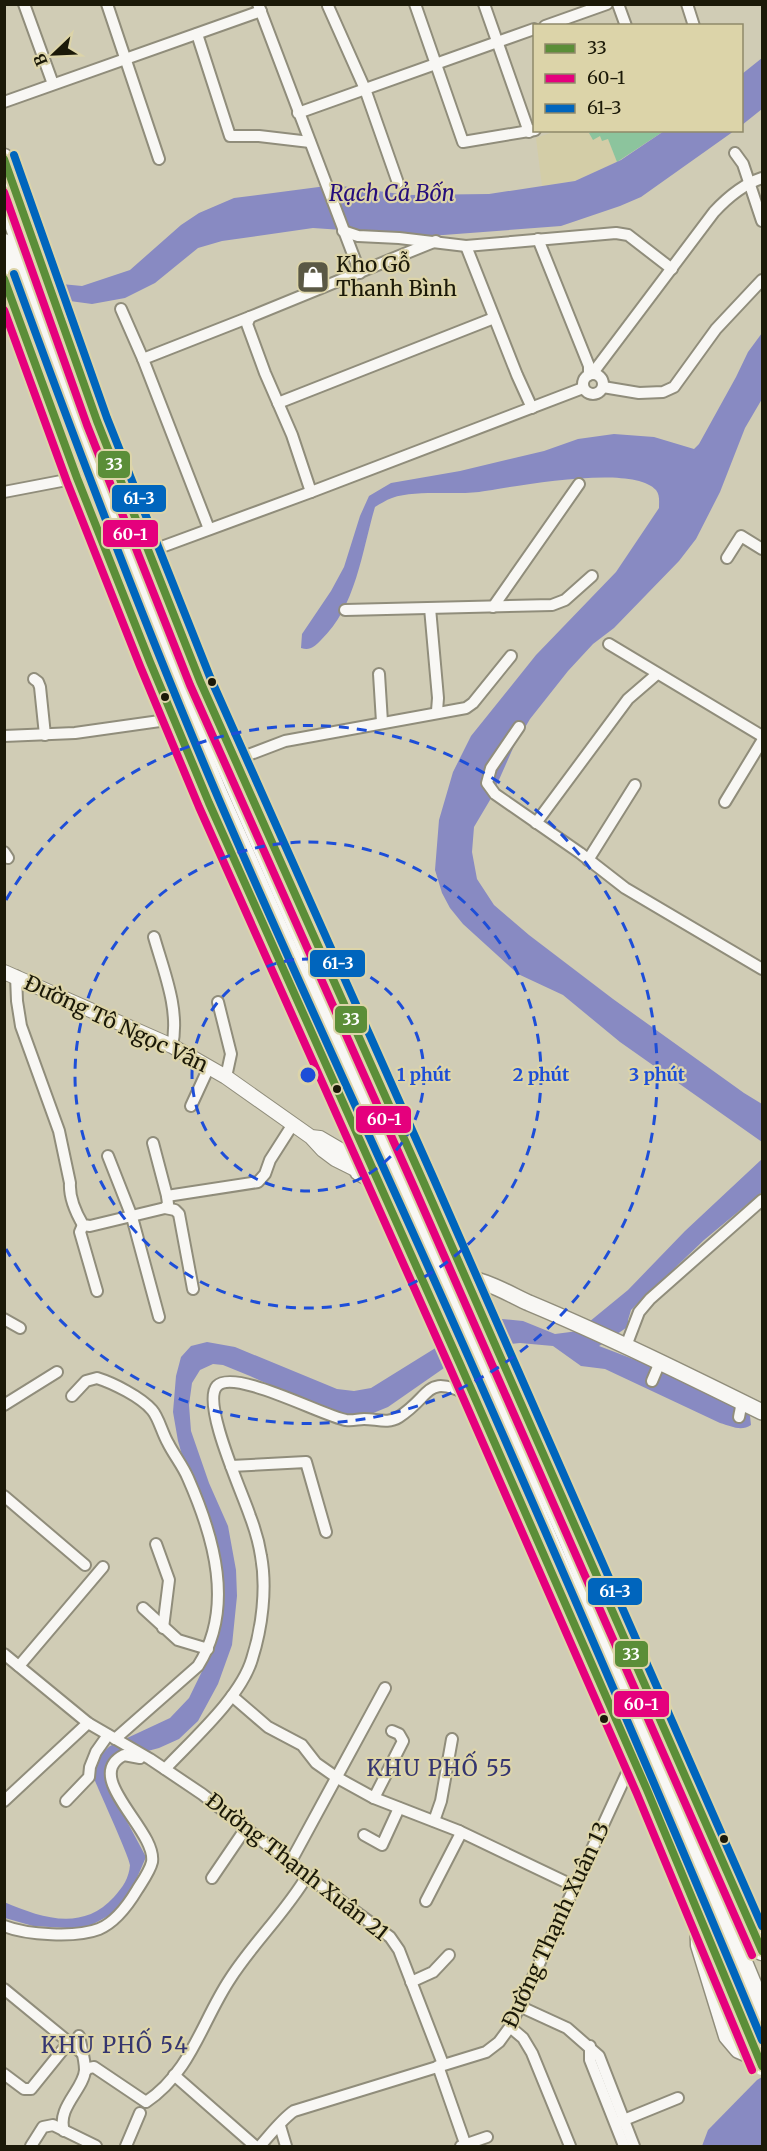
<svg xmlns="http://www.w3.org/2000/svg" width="767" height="2151" font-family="Merriweather,serif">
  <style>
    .built { fill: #d3cda7 }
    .green { fill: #8cc49d }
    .water { fill: #888ac2 }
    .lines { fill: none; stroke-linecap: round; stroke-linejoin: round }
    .minor-casing { stroke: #908d7b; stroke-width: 14 }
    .tertiary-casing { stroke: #908d7b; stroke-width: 16 }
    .secondary-casing { stroke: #908d7b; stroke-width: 18 }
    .trunk-casing { stroke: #908d7b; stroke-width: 21 }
    .minor { stroke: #f8f7f4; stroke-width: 10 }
    .tertiary { stroke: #f8f7f4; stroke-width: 14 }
    .secondary { stroke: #f8f7f4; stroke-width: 15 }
    .trunk { stroke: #f8f7f4; stroke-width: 18 }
    .trunk-bridge-casing { stroke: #908d7b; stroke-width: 21; stroke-linecap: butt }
    .trunk-bridge { stroke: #f8f7f4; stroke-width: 18 }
    .bus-1-casing { stroke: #dcd4a9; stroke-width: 12 }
    .bus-2-casing { stroke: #dcd4a9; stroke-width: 12 }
    .bus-3-casing { stroke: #dcd4a9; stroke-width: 12 }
    .bus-1 { stroke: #5b8e38; stroke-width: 8 }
    .bus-2 { stroke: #e5007d; stroke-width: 8 }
    .bus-3 { stroke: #0065bd; stroke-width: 8 }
    .ring { fill: none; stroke: #1d4ed8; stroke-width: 3; stroke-dasharray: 10 8 }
    .bus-dot { fill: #1b1908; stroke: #dcd4a9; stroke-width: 2 }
    .labels { text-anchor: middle; stroke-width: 4.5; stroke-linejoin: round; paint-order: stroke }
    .poi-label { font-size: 21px; fill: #1b1908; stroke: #dcd4a9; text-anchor: start }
    .street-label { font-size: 21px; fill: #1b1908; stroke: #dcd4a9 }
    .water-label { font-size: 22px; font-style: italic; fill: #250d7c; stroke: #dcd4a9 }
    .neighbourhood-label { font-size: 22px; letter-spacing: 1.5px; fill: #343570; stroke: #dcd4a9 }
    .centre { fill: #1d4ed8; stroke: #dcd4a9; stroke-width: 3 }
    .ring-label { font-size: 18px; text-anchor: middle; font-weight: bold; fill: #1d4ed8; stroke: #dcd4a9; stroke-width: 4.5; stroke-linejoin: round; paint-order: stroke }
    .line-badge { stroke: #dcd4a9; stroke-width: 2 }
    .badge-label { font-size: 16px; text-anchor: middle; font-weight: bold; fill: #fff }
  </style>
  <rect width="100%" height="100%" fill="#d0ccb5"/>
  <path class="built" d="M559,130L577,131L589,133L591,138L601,136L608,139L617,162L574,181L542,186L536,138Z"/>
  <path class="green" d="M596,130L664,131L617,162L608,139L602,141L600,136L593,140L589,133Z"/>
  <g class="water">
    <path d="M762,58V109L742,125V74Z"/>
    <path d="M664,131H734L641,197L620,206L561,226L430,236L313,228L222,241L198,248L155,283L125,298L92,304L55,299L5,302V284L41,282L82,286L130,270L181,225L199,213L234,198L334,185L407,195L489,194L575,181L621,160Z"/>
    <path d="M762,333V399L745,428L720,492L696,539L679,561L614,628L593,644L568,671L530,719L514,746L490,800L474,827L472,852L477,879L494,905L529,935L613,999L744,1093L762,1104V1142L620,1042L563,995L518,974L463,924L450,908L442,893L435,870L439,820L453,772L471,736L536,655L616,572L659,508C659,502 660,495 656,490C632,463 513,487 479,492C454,495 415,490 392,498C386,500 380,504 375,507C362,551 356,607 321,640C314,647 310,651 301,648L302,634L331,591L344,567L360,516L369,496L391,483L460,471L544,451L578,439L614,434L654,437L694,449L699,444L736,377L748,352Z"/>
    <path d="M762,1159V1192L704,1240L631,1310L628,1320L629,1326L599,1346L675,1375L724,1399L750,1416L751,1425C741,1432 731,1426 720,1423L605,1369L581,1366L553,1346L520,1343L500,1345L478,1350L457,1359L388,1407L366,1416H337L250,1376L223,1365L213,1364L200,1370L192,1383L189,1405L191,1431L209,1483L228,1526L236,1570L237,1596L232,1645L218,1684L198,1721L179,1739L159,1748L114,1760L106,1775L108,1786L146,1857L130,1894L110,1915L84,1929L33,1926L5,1918L4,1902C42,1918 82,1932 114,1897C123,1887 129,1878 130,1865C130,1858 98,1789 93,1776C96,1763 99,1755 110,1746L170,1718L189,1698L207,1661L217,1622L221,1592L178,1441L173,1412L176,1376L181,1357L191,1346L207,1342L235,1347L337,1389L354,1391L371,1388L458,1334L502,1319L523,1321L555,1334L578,1331L628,1290L685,1231Z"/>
    <path d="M762,2077V2146H702L708,2130L757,2080Z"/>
  </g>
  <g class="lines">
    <g class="minor-casing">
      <g id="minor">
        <path d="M24,4L53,84"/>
        <path d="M107,4L159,159"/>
        <path d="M258,4L360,273"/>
        <path d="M415,4L463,142L535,130"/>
        <path d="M484,4L529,132"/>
        <path d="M618,4L626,26"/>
        <path d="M687,4L694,26"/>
        <path d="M328,6L365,89L398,183"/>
        <path d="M545,26L607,4"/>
        <path d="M197,34L230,136H259L310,142"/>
        <path d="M4,102L261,11"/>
        <path d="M298,113L534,29"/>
        <path d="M735,153L743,164L762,221"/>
        <path d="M343,231L358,236L399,238L466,246L616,233L628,235L672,269"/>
        <path d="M538,239L589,366V375"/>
        <path d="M466,246L517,375L532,408"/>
        <path d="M121,309L143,359"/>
        <path d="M4,315L26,336"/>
        <circle cx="593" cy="384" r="10"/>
        <path d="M592,374L714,212C727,198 744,184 762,178"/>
        <path d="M603,387L639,393L663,392L674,387L716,329L762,280"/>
        <path d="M278,403L494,318"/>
        <path d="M4,492L77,478"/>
        <path d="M311,492L292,435L265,373L247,324L250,317L436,241"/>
        <path d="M209,529L143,359L250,317"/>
        <path d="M148,552L311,492L583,388"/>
        <path d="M727,558L741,536L762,549"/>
        <path d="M493,607L579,484"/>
        <path d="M430,608L438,698L437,711"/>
        <path d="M345,610L552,605L565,600L592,576"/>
        <path d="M609,644L762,736"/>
        <path d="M379,674L382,722"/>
        <path d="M34,679L38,682L40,687L45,735"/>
        <path d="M519,727L491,768L487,783L495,794L580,853L625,888L762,969"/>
        <path d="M4,736L75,733L174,719"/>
        <path d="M235,760L285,741L466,708L473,703L511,656"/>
        <path d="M725,802L762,741"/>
        <path d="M536,823L628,699L657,674"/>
        <path d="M4,852L8,858"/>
        <path d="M588,860L635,785"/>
        <path d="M154,937C164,972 180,1010 172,1046"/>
        <path d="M16,976L17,1001L21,1026L59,1131L70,1183C69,1197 76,1213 83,1225L90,1226L165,1208L168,1204L167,1196L153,1143"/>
        <path d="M218,1002L231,1054L226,1077"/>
        <path d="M191,1106L209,1067"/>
        <path d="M108,1156L132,1217L159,1317"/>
        <path d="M167,1196L258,1182L265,1174L270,1160L293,1124"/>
        <path d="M165,1208L175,1210L179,1214L193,1289"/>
        <path d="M83,1225L80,1232L97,1291"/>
        <path d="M4,1319L20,1328"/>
        <path d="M626,1346L639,1312L650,1299L762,1200"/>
        <path d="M652,1381L660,1362"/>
        <path d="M72,1396L86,1381L97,1378C113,1383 141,1397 152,1410C159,1418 162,1433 168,1443C174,1455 183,1466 188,1478C214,1537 235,1608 198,1666L115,1739"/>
        <path d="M4,1405L57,1372"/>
        <path d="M739,1417L742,1402"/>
        <path d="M231,1466L306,1462L326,1532"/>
        <path d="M4,1496L85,1565"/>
        <path d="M156,1544L169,1580L163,1628"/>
        <path d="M143,1608L178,1640L208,1649"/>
        <path d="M4,1654L88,1723L150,1759L202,1794L307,1876L390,1937L399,1950L443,2064"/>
        <path d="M19,1666L103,1567"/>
        <path d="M232,1696L268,1727L302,1745L316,1763L336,1777L374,1798L459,1831L460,1835L426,1901"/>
        <path d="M165,1769C192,1740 241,1697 252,1659C262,1628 267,1588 261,1556C259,1543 255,1529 250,1516C243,1494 201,1403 217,1386C234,1368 323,1416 346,1420C353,1421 358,1419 364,1419C377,1419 388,1424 399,1417C434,1394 424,1373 472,1396"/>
        <path d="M374,1798L403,1741L399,1734L392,1731"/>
        <path d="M4,1801L88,1723"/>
        <path d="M66,1801L89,1777L90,1767L96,1752L108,1735"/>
        <path d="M434,1821L441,1801L452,1739"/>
        <path d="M459,1831L574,1886"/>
        <path d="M364,1835L382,1845L399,1808"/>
        <path d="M290,1863L385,1688"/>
        <path d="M212,1878L246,1828"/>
        <path d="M4,1926C27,1935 76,1938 99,1929C116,1922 128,1905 137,1890C142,1882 150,1871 152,1862C157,1830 81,1777 124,1755L140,1758"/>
        <path d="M411,1982L433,1972L449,1955"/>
        <path d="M4,1989L82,2053"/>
        <path d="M519,2006L567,2028L599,2056L634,2146"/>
        <path d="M510,2027L523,2038L532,2053L570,2146"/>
        <path d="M590,2046V2060L624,2146"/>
        <path d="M438,2066L466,2146"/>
        <path d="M85,2071L89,2068L94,2067L146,2102C191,2072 202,2021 230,1979C253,1943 285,1913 307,1876"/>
        <path d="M4,2074L24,2089H31L69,2042"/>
        <path d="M174,2075L255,2146"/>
        <path d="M619,2122L678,2098"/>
        <path d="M280,2126L286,2146"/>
        <path d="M64,2131C56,2108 84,2089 85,2070C85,2059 81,2047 79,2036"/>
        <path d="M31,2146L43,2127L53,2125L96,2146"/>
        <path d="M126,2146L140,2113"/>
        <path d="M260,2146C270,2135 282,2119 294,2111L486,2052L499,2042L510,2027L627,1773L644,1760"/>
        <path d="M461,2146L487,2137"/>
      </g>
    </g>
    <g class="tertiary-casing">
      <path id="tertiary" d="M4,972L172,1046L226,1077L311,1137L323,1150L335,1159L359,1171L369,1166L371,1160L349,1155L320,1138L311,1137"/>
    </g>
    <g class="secondary-casing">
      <path id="secondary" d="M456,1278C480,1276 507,1293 529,1303C608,1336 685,1374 762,1412"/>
    </g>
    <g class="trunk-casing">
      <g id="trunk">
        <path d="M4,158L21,208"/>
        <path d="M4,195L42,307L114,499L191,687L567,1537L762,2008"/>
        <path d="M4,243L98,501L217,791L471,1359L762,2038"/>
        <path d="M376,1078L538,1442"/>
        <path d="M359,1171L397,1192"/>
        <path d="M469,1386L569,1614"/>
        <path d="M631,1657L762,1951"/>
        <path d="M699,1915L700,1945L728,2036L739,2049L746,2052L762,2051"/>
      </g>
    </g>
    <use href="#minor" class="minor"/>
    <use href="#tertiary" class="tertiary"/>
    <use href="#secondary" class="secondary"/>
    <use href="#trunk" class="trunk"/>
    <g class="trunk-bridge-casing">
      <path id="trunk-bridge" d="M745,2026L762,2066"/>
    </g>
    <use href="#trunk-bridge" class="trunk-bridge"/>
    <g class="bus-1-casing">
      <g id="bus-1">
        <path d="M4,159L97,421L200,681L423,1181L762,1951"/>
        <path d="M4,279L77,478L150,662L209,803L460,1364L647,1790L762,2066"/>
      </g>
    </g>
    <g class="bus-2-casing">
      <g id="bus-2">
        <path d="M4,192L87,425L190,685L413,1185L752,1955"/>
        <path d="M4,310L67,482L140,666L199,807L450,1368L637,1794L752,2070"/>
      </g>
    </g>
    <g class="bus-3-casing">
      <g id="bus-3">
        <path d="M14,155L107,418L210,677L433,1177L762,1926"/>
        <path d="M14,274C78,450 144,624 217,795C298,984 386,1170 469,1358C569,1584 667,1811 762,2040"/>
      </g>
    </g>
    <use href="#bus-1" class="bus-1"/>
    <use href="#bus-2" class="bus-2"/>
    <use href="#bus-3" class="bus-3"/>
  </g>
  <g class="ring">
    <circle cx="308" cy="1075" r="116"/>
    <circle cx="308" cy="1075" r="233"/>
    <path d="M6 900A349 349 0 1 1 6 1249"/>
  </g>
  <defs>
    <g id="shop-square" transform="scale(1.725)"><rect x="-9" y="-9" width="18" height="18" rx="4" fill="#5a5845" stroke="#dcd4a9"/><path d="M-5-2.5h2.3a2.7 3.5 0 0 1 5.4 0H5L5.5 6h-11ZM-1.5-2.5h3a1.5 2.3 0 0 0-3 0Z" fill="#fff"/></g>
  </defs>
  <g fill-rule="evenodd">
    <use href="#shop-square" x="313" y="277"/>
  </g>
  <g class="bus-dot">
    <circle cx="212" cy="682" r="5"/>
    <circle cx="165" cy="697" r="5"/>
    <circle cx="337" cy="1089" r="5"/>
    <circle cx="604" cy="1719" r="5"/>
    <circle cx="724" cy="1839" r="5"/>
  </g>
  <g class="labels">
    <g class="poi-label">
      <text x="336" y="272">Kho Gỗ<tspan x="336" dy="24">Thanh Bình</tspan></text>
    </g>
    <g class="street-label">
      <text transform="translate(116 1024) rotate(25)" y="7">Đường Tô Ngọc Vân</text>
      <text transform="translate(297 1867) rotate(38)" y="7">Đường Thạnh Xuân 21</text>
      <text transform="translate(556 1925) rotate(-65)" y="7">Đường Thạnh Xuân 13</text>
    </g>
    <g class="water-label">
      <text x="392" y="201">Rạch Cả Bốn</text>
    </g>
    <g class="neighbourhood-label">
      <text x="440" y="1776">KHU PHỐ 55</text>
      <text x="115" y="2053">KHU PHỐ 54</text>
    </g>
  </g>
  <circle cx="308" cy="1075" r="9" class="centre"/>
  <g class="ring-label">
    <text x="424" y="1081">1 phút</text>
    <text x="541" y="1081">2 phút</text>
    <text x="657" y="1081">3 phút</text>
  </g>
  <g class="line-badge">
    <rect x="97" y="450" width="34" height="29" rx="6" fill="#5b8e38"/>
    <rect x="111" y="484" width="56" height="29" rx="6" fill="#0065bd"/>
    <rect x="102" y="519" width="57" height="29" rx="6" fill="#e5007d"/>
    <rect x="309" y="949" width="57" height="29" rx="6" fill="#0065bd"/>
    <rect x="334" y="1005" width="34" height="29" rx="6" fill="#5b8e38"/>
    <rect x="355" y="1105" width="57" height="29" rx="6" fill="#e5007d"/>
    <rect x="587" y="1577" width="56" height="29" rx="6" fill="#0065bd"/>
    <rect x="614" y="1640" width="35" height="28" rx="6" fill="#5b8e38"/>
    <rect x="613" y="1690" width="57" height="28" rx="6" fill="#e5007d"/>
  </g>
  <g class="badge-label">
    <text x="114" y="470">33</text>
    <text x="139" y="504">61-3</text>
    <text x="130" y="540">60-1</text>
    <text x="338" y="969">61-3</text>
    <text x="351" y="1025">33</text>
    <text x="384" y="1125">60-1</text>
    <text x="615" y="1597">61-3</text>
    <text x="631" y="1660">33</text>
    <text x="641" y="1710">60-1</text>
  </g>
  <rect width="767" height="2151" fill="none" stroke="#1b1908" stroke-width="12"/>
  <rect x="533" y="24" width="210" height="108" fill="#dcd4a9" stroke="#8f8969" stroke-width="1.5"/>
  <rect x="545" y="44" width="30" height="9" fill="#5b8e38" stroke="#8f8969" stroke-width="1.5"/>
  <text x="587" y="54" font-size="18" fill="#1b1908">33</text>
  <rect x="545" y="74" width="30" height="9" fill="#e5007d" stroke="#8f8969" stroke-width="1.5"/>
  <text x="587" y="84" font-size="18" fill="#1b1908">60-1</text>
  <rect x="545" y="104" width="30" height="9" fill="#0065bd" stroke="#8f8969" stroke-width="1.5"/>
  <text x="587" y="114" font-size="18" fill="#1b1908">61-3</text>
  <g transform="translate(54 54) rotate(247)" stroke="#dcd4a9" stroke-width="4.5" paint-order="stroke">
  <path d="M0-4.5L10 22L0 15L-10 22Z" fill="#1b1908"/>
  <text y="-9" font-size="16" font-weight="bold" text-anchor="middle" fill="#1b1908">B</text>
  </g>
</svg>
